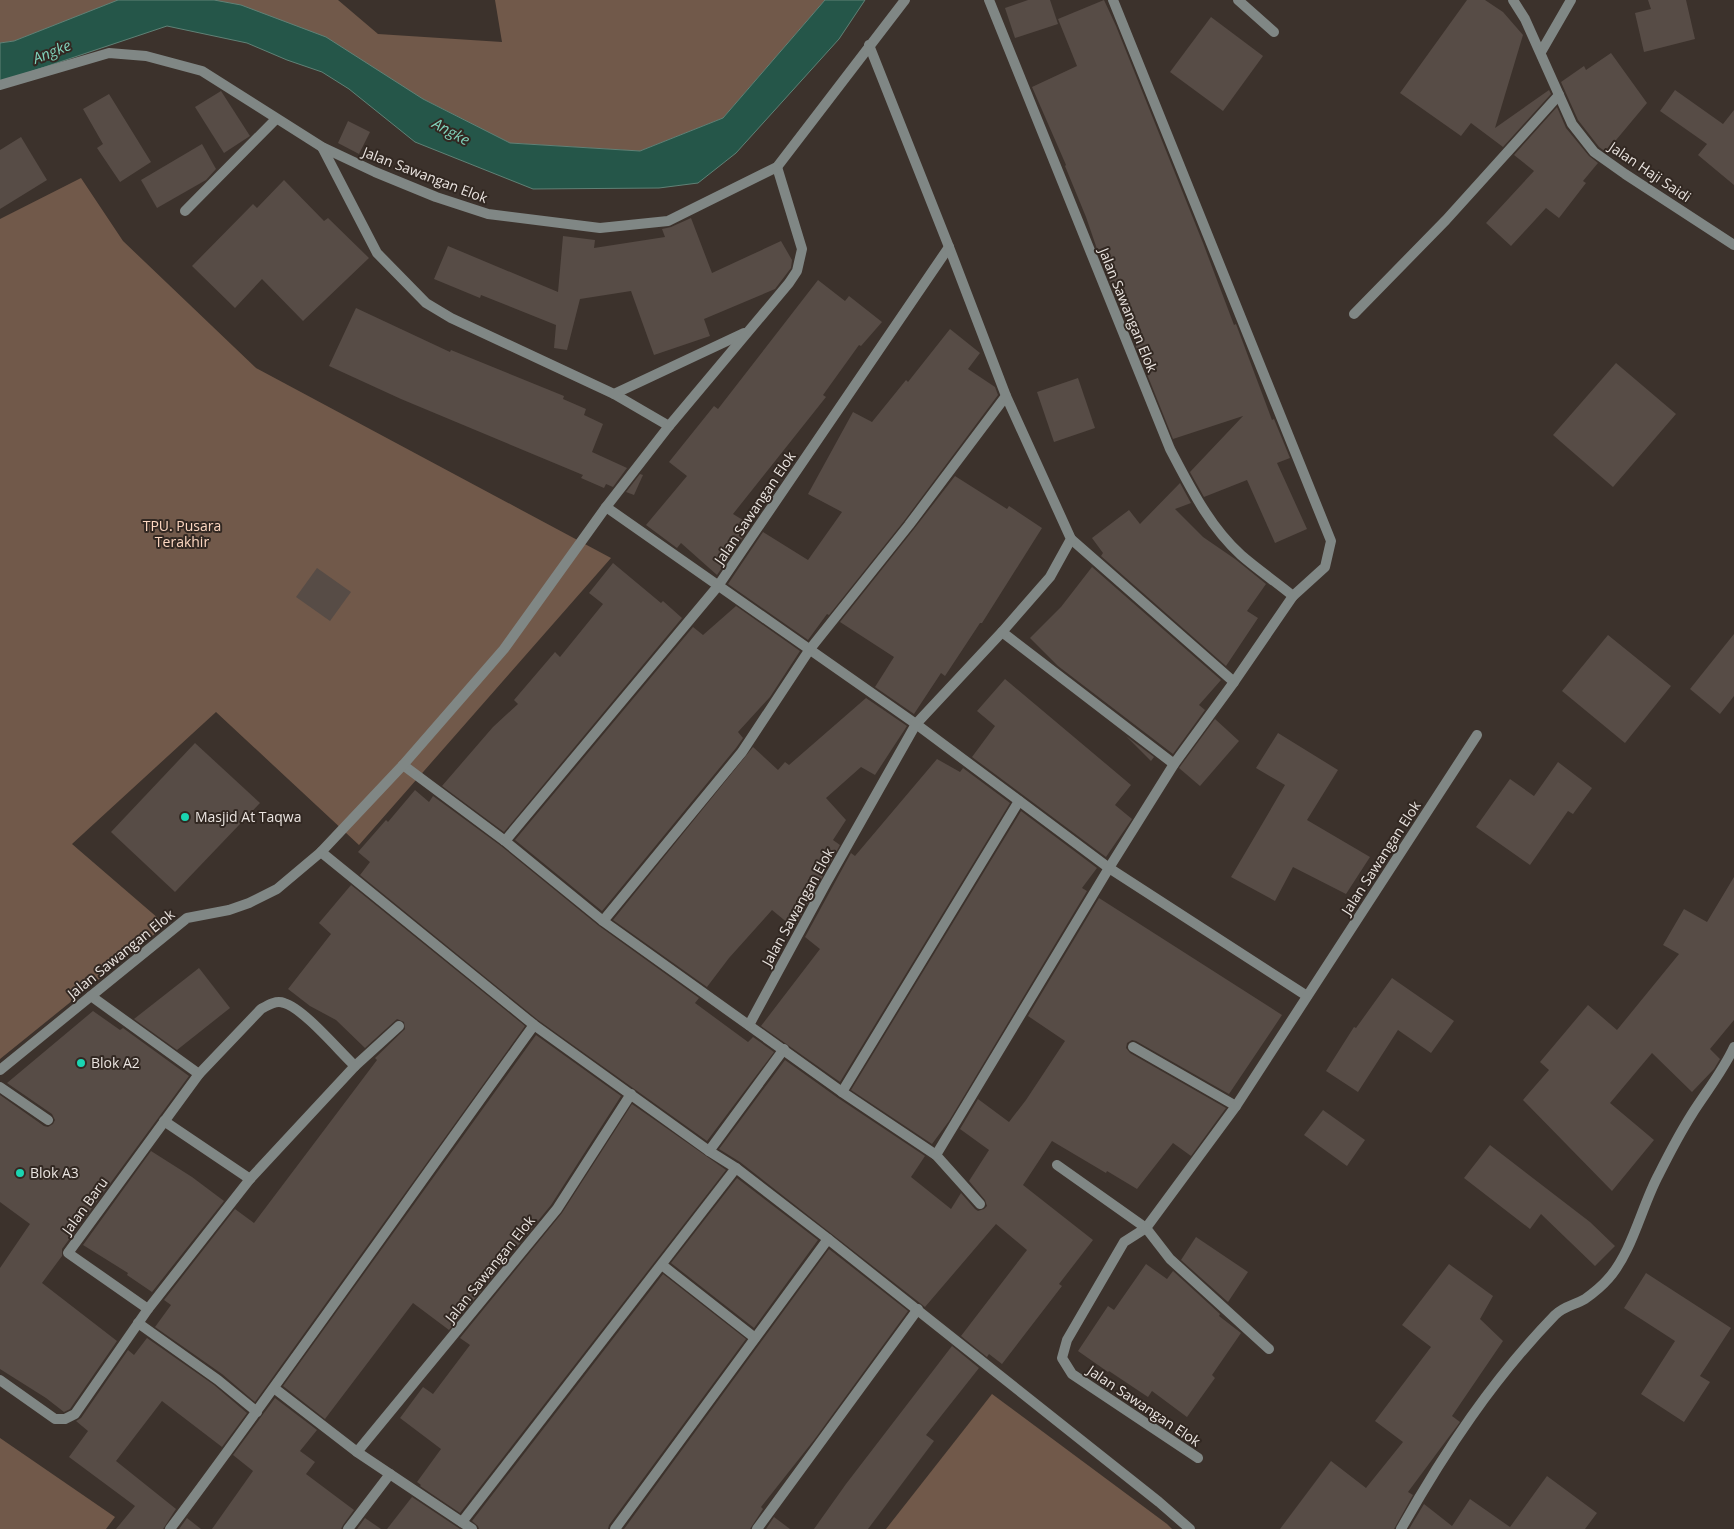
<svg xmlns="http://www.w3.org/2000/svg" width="1734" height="1529" font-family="'Open Sans',sans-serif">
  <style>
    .green { fill: #71594a }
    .water { fill: #255649; stroke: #608176 }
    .building { fill: #574c46 }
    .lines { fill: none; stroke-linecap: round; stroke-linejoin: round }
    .minor { stroke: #808785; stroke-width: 10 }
    .poi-dot { fill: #1ad5b2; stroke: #322822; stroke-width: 2 }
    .labels { text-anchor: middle; stroke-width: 4; stroke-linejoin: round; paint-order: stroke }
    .street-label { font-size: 14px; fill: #eae4e0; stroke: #322822 }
    .park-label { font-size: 14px; fill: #fdd7c1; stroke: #322822 }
    .poi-label { font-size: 14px; fill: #eae4e0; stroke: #322822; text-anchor: start }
    .water-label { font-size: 15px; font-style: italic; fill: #80d2bb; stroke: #322822 }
  </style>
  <rect width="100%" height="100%" fill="#3c322c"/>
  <g class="green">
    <path d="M0,0H122L14,41L0,43Z"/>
    <path d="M214,0H338L378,34L502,42L495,0H825L723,118L640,151L510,143L423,99Z"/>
    <path d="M81,178L123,241L256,368L611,558L359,845L216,712L72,844L166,925L0,1059V219Z"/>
    <path d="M992,1394L1167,1524L1172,1529H886Z"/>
    <path d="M0,1438L115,1517L106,1529H0Z"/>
  </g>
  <path class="water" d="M118,0H214L241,5L326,37L423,99L510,143L640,151L723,118L825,0H865L839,39L736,153L698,183L659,188L533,189L415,142L349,89L322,72L287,60L247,43L167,26L0,82V43L14,41Z"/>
  <g class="building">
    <path d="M1028,0H1050L1058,24L1015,38L1005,8Z"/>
    <path d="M1104,0L1116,26L1203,243L1234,325L1236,324L1272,420L1274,419L1290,458L1277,463L1307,529L1275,543L1247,480L1204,497L1191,474L1190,472L1243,416L1173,439L1097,249L1086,217L1065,166L1066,165L1032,87L1077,66L1058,19Z"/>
    <path d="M1467,0H1485L1503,12L1523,35L1495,128L1549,90L1551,94L1503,147L1471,123L1461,136L1400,93Z"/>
    <path d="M1648,0H1686L1695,39L1644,52L1635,13L1651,9Z"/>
    <path d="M1211,17L1263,56L1223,111L1170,72Z"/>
    <path d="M1611,53L1647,103L1606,152L1599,147L1578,120L1561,82L1584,66L1586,70Z"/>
    <path d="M1675,90L1723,124L1734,110V185L1698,155L1707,144L1660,111Z"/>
    <path d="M221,91L250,136L224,153L195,107Z"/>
    <path d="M109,94L151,162L120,182L97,148L103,144L83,109Z"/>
    <path d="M1557,107L1566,128L1589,156L1598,163L1583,181L1586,183L1559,218L1546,208L1511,246L1486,223L1534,171L1514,155Z"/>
    <path d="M348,121L370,132L359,154L338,143Z"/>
    <path d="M21,137L47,180L0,209V150Z"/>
    <path d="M202,144L216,169L206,180L157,208L141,180Z"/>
    <path d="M284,180L324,221L328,218L369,258L303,321L262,279L235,308L192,266L253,204L257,208Z"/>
    <path d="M691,218L712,273L781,241L792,260L791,268L775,289L704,319L710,336L654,355L631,291L580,299L567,350L554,348L556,325L481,295L480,298L434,279L448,246L558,292L563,236L595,240L594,248L665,237L662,229L671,227Z"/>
    <path d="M818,280L845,301L849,296L882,322L861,346L859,345L823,395L826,397L733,514L751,525L717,575L681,543L677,548L646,525L687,476L669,462L714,406L718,409Z"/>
    <path d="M356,308L450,352L451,350L564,396L563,399L586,409L584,415L603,424L592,452L627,468L613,487L606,484L604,488L581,478L583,475L401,399L329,366Z"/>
    <path d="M950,329L980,353L968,369L995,387L998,395L904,521L829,615L827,614L808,640L728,584L763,532L808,560L842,512L808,494L853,412L872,422L906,380L908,382Z"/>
    <path d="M1616,363L1676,414L1613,487L1553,435Z"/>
    <path d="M1078,378L1095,428L1054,442L1037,392Z"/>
    <path d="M640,474L643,475L634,495L626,492Z"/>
    <path d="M955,476L1007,509L1009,506L1042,528L982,623H980L945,676L941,673L914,714L875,687L894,657L840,622L914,529Z"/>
    <path d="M1180,483L1191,503L1175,509L1203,537L1235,559L1266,584L1247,611L1258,618L1226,666L1101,556L1103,553L1092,538L1129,510L1140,524Z"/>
    <path d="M613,563L661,603L663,601L682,618L504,832L442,786L493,727L518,704L514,700L555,652L560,657L603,604L589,593Z"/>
    <path d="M1092,567L1221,680L1199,705L1205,710L1173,754L1058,666L1030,638L1061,607Z"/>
    <path d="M317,568L351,592L330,621L296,597Z"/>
    <path d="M736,606L800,651L770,697L738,732L743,738L736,748L602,911L515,840L693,627L703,635Z"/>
    <path d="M1734,634V696L1720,714L1690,689Z"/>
    <path d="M1608,635L1671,686L1625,743L1562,691Z"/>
    <path d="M1005,679L1131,785L1115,805L1132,819L1106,857L972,757L995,726L977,711Z"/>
    <path d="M866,698L907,726L875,775L861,767L826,798L846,820L833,840L840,845L794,928L772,910L729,958L707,987L613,920L753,747L778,770L785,762L789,765Z"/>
    <path d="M1215,719L1239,741L1200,786L1179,768Z"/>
    <path d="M1278,733L1338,770L1307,820L1370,857L1346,894L1293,867L1275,901L1231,877L1285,785L1256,768Z"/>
    <path d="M1126,736L1154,757L1151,761Z"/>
    <path d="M195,743L260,803L175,892L111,832Z"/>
    <path d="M937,759L960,772L963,768L1010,803L840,1082L761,1026L820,949L805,937L851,853L855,856Z"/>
    <path d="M1558,762L1592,788L1573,814L1568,811L1530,865L1476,827L1510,779L1534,796Z"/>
    <path d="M415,790L429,802L433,796L501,846L599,926L699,998L695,1003L748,1042L753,1037L774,1052L707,1141L538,1020L360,875L370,862L358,852L386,820L388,822Z"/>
    <path d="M1021,811L1097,868L1082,888L1087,891L949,1121L932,1144L851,1090Z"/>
    <path d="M1734,877V1020L1710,1049L1720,1059L1714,1069L1692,1092L1652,1053L1610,1103L1654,1140L1612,1191L1523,1100L1549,1070L1540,1062L1588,1005L1617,1030L1679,954L1663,945L1684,909L1707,922Z"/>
    <path d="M351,885L525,1026L255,1402L222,1374L155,1327L171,1305L164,1300L235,1209L254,1223L377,1060L375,1058L405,1029L404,1022L397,1019L365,1048L336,1020L310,1006L288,989L331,934L319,923Z"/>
    <path d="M1099,898L1282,1015L1229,1094L1136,1041L1132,1040L1127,1043L1126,1048L1130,1053L1226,1108L1191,1156L1173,1143L1137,1189L1107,1171L1106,1173L1052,1141L1023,1185L1093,1240L1059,1284L1062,1286L1002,1364L989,1354L987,1357L961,1336L1027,1250L996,1224L925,1307L740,1162L719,1149L785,1060L838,1098L925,1156L911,1177L951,1209L961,1193L975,1209L978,1211L984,1209L987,1206L985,1200L969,1181L989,1150L960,1129L978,1099L1009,1122L1026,1100L1065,1041L1028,1016Z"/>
    <path d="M199,968L230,1008L177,1050L134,1019Z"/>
    <path d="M1392,978L1454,1021L1431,1053L1398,1030L1358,1092L1326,1071L1354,1027L1356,1028Z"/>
    <path d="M93,1011L120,1030L123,1028L189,1076L62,1249V1256L42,1283L117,1341L70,1409L64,1412L46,1398L0,1369V1268L30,1224L0,1202V1095L44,1126L48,1127L53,1124L55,1120L52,1114L7,1083Z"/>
    <path d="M536,1035L621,1096L551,1205L449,1330L413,1303L325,1419L283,1386Z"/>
    <path d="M632,1104L726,1170L460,1513L420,1486L421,1485L417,1482L441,1449L400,1418L423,1387L433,1394L470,1345L460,1338L562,1213Z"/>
    <path d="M1323,1110L1365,1140L1347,1166L1304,1135Z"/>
    <path d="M1490,1145L1590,1222L1615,1246L1595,1266L1541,1214L1530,1229L1464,1178Z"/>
    <path d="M151,1151L192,1177L224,1201L152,1292L127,1275L128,1273L83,1245Z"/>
    <path d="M737,1178L818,1240L754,1328L671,1263Z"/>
    <path d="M1196,1237L1248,1272L1228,1302L1181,1260Z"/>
    <path d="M829,1249L908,1311L814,1440L761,1507L763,1509L750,1529H624Z"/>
    <path d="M1146,1264L1167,1279L1173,1271L1220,1314L1219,1316L1241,1333L1212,1375L1215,1378L1187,1417L1152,1391L1148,1397L1109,1371L1108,1372L1078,1351L1108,1306L1114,1310Z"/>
    <path d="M1449,1264L1493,1296L1480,1319L1503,1341L1452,1416L1460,1422L1408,1492L1413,1495L1394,1529H1280L1331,1461L1366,1488L1403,1442L1375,1421L1431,1347L1402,1325Z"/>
    <path d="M1646,1273L1731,1328L1700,1376L1710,1382L1684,1422L1641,1394L1675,1341L1624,1308Z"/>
    <path d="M663,1274L746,1339L609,1525L608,1529H479L478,1526L472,1521Z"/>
    <path d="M147,1338L214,1385L247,1413L222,1447L162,1401L116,1461L176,1509L163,1529H116L135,1506L69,1457L88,1431L76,1421L81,1418L128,1350L134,1355Z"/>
    <path d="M952,1346L979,1368L926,1435L934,1441L868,1529H814L846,1484Z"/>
    <path d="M275,1398L317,1430L300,1451L315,1462L306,1474L354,1510L343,1525L341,1529H212L253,1471L233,1455Z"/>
    <path d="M1547,1476L1597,1513L1585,1529H1409L1424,1504L1452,1526L1470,1499L1510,1527Z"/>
    <path d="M412,1497L460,1529H387Z"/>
    <path d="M774,1517L790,1529H766Z"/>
    <path d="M187,1518L201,1529H179Z"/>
    <path d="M365,1518L381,1529H357Z"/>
  </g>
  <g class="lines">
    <g class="minor">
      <path d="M989,0L1170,449C1190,487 1209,526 1241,555C1257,569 1276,582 1293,596"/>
      <path d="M1238,0L1274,32"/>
      <path d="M1513,0L1525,19L1572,124L1594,152L1625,174L1734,245"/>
      <path d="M1541,52L1571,0"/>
      <path d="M0,85L109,53L146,56L202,71L322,147L375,172L436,197L488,214L600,228L668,221L777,167L905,0"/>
      <path d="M322,147L377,253L426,303L451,318L614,394L744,333"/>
      <path d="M185,211L276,119"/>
      <path d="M1354,314L1446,220L1559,95"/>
      <path d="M614,394L669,426"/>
      <path d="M606,507L916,724L1109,868L1307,996"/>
      <path d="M1071,539L1234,682"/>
      <path d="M1002,632L1174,764"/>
      <path d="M403,765L505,841L603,921L842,1092L936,1155L980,1204"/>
      <path d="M505,841L718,586L949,247"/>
      <path d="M321,852L534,1025L709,1151L736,1168L828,1239L1159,1502L1190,1529"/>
      <path d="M603,921L742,752L810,649L909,525L1006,396"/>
      <path d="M91,996L199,1074"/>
      <path d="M749,1025L826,883L916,724L1002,632L1050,577L1071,539L1006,396L949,247L869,45"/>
      <path d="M1133,1047L1236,1106"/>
      <path d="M0,1070L187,918L229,910L249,903L277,889L321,852L403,765L504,649L606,507L669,426L789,283L797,271L802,249L777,167"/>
      <path d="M0,1087L48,1120"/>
      <path d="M842,1092L1019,801"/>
      <path d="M164,1121L250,1179"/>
      <path d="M709,1151L784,1049"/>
      <path d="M936,1155L1109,868L1174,764L1234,682L1293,596L1325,567L1331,541L1113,0"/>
      <path d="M1057,1165L1146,1228L1124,1242L1067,1340L1062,1358L1072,1374L1198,1458"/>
      <path d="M662,1265L755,1338"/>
      <path d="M148,1309L68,1253L199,1074L261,1009C268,1005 276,1000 284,1003C303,1008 339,1051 355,1066"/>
      <path d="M138,1323L218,1380L257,1412"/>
      <path d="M1269,1349L1170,1259L1146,1228L1236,1106L1477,735"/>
      <path d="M0,1380L55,1419H65L75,1414L148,1309L250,1179L355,1066L399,1026"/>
      <path d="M274,1388L357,1452L472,1529"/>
      <path d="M357,1452L557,1209L631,1094"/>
      <path d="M462,1522L736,1168"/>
      <path d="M170,1529C294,1363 412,1193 534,1025"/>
      <path d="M348,1529L390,1474"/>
      <path d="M615,1529L828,1239"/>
      <path d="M757,1529L918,1309"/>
      <path d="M1401,1529C1445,1451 1493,1379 1555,1315C1564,1306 1575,1305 1585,1299C1592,1294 1602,1286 1608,1279C1632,1253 1642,1205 1659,1174C1669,1154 1680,1133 1692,1114C1706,1092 1723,1071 1734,1047"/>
    </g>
  </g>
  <g class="poi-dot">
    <circle cx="185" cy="817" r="5"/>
    <circle cx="81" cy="1063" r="5"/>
    <circle cx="20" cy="1173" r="5"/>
  </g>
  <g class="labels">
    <g class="street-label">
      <text transform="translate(1650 172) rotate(34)" y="5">Jalan Haji Saidi</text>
      <text transform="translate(425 175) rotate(21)" y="5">Jalan Sawangan Elok</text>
      <text transform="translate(1128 310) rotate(68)" y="5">Jalan Sawangan Elok</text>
      <text transform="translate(755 508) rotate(-56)" y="5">Jalan Sawangan Elok</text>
      <text transform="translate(1381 858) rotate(-57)" y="5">Jalan Sawangan Elok</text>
      <text transform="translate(798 907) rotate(-61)" y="5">Jalan Sawangan Elok</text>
      <text transform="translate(121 954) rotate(-39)" y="5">Jalan Sawangan Elok</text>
      <text transform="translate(85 1206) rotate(-54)" y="5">Jalan Baru</text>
      <text transform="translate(490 1269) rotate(-51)" y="5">Jalan Sawangan Elok</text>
      <text transform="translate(1144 1406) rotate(34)" y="5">Jalan Sawangan Elok</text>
    </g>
    <g class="park-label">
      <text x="182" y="531">TPU. Pusara<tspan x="182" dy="16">Terakhir</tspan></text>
    </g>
    <g class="poi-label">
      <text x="195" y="822">Masjid At Taqwa</text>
      <text x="91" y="1068">Blok A2</text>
      <text x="30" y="1178">Blok A3</text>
    </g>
    <g class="water-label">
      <text transform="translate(52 52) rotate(-22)" y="5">Angke</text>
      <text transform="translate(451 132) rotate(29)" y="5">Angke</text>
    </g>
  </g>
</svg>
